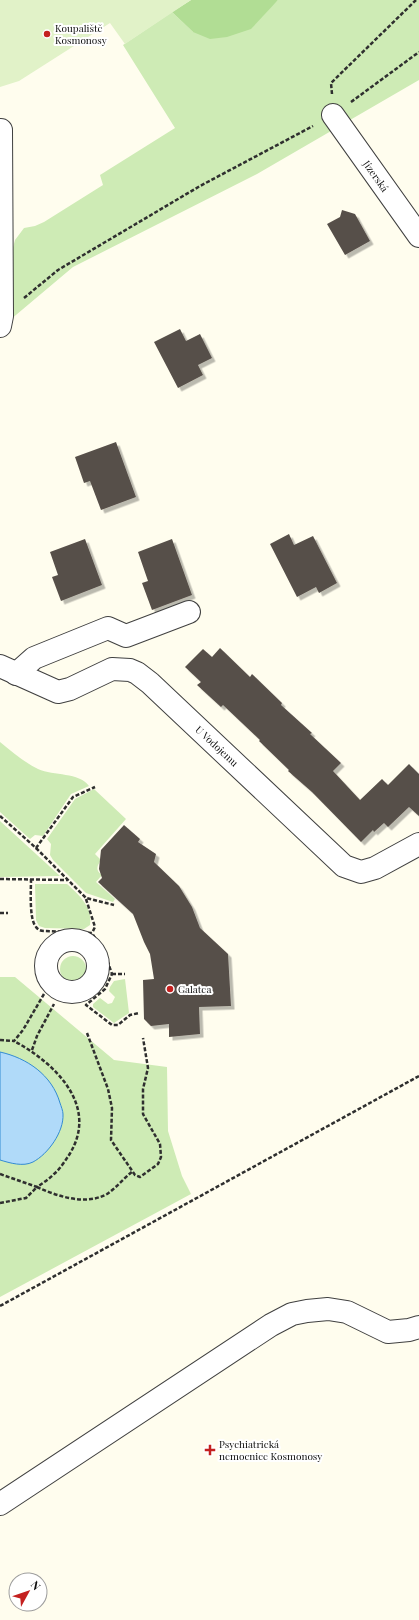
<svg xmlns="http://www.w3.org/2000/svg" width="419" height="1620" font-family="'Playfair Display',serif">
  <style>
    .green { fill: #ceebb5 }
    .forest { fill: #b1dd94 }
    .pitch { fill: #e1f2c8 }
    .water { fill: #b0daf9; stroke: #338bd3 }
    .building { fill: #574f49; filter: url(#shadow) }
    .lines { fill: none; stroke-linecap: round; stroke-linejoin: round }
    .minor-casing { stroke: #404040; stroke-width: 24 }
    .path { stroke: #2f2f2f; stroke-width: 2.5; stroke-dasharray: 4 2; stroke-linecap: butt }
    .minor { stroke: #fff; stroke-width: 22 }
    .poi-dot { fill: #c4201f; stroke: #fff; stroke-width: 1.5 }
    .labels { text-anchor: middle; stroke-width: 4; stroke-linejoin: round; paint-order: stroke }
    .poi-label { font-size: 10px; fill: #0d0d0d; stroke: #fff; text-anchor: start }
    .street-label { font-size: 10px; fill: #0d0d0d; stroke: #fff }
  </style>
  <defs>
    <filter id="shadow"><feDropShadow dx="3.5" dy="3.5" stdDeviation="0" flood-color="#0004"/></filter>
  </defs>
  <rect width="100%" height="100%" fill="#fffdee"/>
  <g class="green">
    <path d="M278,0H419V80L257,174L73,267L10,320V259L15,240L24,228L35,226L44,222L103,185L100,175L175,128L123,45L172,12L193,32L271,6Z"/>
    <path d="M0,742C12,752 24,762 38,769C54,776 79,772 89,786L71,794L43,836L35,835L30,839L0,812Z"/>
    <path d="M94,789L126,819L95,854L101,860C97,866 95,870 102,875L96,882L115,899L113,902L86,893L53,860L50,855L51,844L47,839L75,799Z"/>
    <path d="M0,821L60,876L0,877Z"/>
    <path d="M35,884H67C79,895 93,907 90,925L84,929L45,928L39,926L36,920Z"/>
    <circle cx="73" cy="969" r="13"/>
    <path d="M0,977H15L114,1060L167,1067L168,1131L182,1176L191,1194L0,1297Z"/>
    <path d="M125,979L129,1013L114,1023L93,1007V1004L100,998L108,1004L112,1003L115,997L109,991L110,987L114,981Z"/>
  </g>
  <path class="forest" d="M191,0H278L251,29L227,37L210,39L193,32L172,12Z"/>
  <path class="pitch" d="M0,0H191L125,44L110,23L19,81L0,87Z"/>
  <path class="water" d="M0,1052C27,1058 52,1075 60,1103C61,1106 63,1111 63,1114C64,1132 48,1154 33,1162C23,1167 10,1163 0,1160Z"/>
  <g class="building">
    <path d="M342,210L355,214L370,241L345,255L327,224L340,217Z"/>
    <path d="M180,329L186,341L200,334L212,358L198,365L203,375L178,388L154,342Z"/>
    <path d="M116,442L136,497L101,510L90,481L84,483L75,457Z"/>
    <path d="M289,534L294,545L313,536L337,583L319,593L316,587L297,597L270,544Z"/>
    <path d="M85,539L102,585L61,601L52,577L58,575L50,552Z"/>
    <path d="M172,539L192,595L152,610L142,583L148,581L138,552Z"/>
    <path d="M220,648L250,677L252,674L282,703L281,705L312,733L310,734L341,763L333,771L360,800L382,779L388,785L409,764L419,774V816L409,807L388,827L384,823L374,832L373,830L361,842L312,792L288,771L289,770L259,741L260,740L223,705L221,707L197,685L201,682L185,667L203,649L212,657Z"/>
    <path d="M124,825L140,839L138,842L156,854L154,862L179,886L192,907L200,928L228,954L231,1006L199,1007L200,1034L169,1037V1024L151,1026L144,1019L143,980L154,979L150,954L144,942L133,914L98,882L102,878L99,869L101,850Z"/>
  </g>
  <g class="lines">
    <g class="minor-casing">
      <g id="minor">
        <path d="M333,115L419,236"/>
        <path d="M0,326L2,316L1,130"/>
        <path d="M0,666L58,692L70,689L112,669L130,670L137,673L150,683L344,866L361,872L375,868L419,844"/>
        <path d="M16,674L34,658L108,628L126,636L189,612"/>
        <circle cx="72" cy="966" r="26"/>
        <path d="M0,1504L271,1325L292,1314L307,1311L328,1309L347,1312L388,1332L409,1330L419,1327"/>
      </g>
    </g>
    <g class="path">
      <path d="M332,94L331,83L416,0"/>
      <path d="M351,102L419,52"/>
      <path d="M24,298L58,270L200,186L313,126"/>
      <path d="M0,816L36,848L73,797L95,787"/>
      <path d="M36,848L86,898L114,905"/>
      <path d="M0,879L67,880"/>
      <path d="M31,879C31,891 29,919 36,927C38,930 41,931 44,931L92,933L105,954L112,974L105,989L86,1005L112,1025H118L130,1015L139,1013"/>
      <path d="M86,899L95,927L92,933"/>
      <path d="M0,913H8"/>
      <path d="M112,974H125"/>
      <path d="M87,1033L108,1089L112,1108L111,1140L135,1175L140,1177L158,1164L161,1157L160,1144L143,1114V1089L148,1068L143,1038"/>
      <path d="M0,1040L14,1041L23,1030L44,994"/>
      <path d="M32,1050L37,1036L54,1004"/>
      <path d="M0,1174L37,1187C43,1183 49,1179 54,1174C60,1169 65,1161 69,1155C100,1106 55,1063 14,1041"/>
      <path d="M0,1203L26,1198L37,1187C57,1196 85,1206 107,1194C116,1188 124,1178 133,1171"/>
      <path d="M0,1306L419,1076"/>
    </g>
    <use href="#minor" class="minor"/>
  </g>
  <g class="poi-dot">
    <circle cx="47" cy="34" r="4"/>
    <circle cx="170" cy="989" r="4"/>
    <path d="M208 1444h4v4h4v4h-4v4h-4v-4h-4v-4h4z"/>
  </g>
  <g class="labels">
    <g class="poi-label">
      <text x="55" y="32">Koupaliště<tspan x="55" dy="12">Kosmonosy</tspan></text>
      <text x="178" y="993">Galatea</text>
      <text x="219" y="1448">Psychiatrická<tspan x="219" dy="12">nemocnice Kosmonosy</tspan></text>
    </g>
    <g class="street-label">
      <text transform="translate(376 176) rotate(55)" y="4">Jizerská</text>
      <text transform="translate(217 746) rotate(43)" y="4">U Vodojemu</text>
    </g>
  </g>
  <g transform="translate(28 1592) rotate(50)"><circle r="19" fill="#ffffff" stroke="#9e9e9e"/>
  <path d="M0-3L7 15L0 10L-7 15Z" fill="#c4201f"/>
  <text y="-6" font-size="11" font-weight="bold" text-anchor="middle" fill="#0d0d0d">N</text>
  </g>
</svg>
